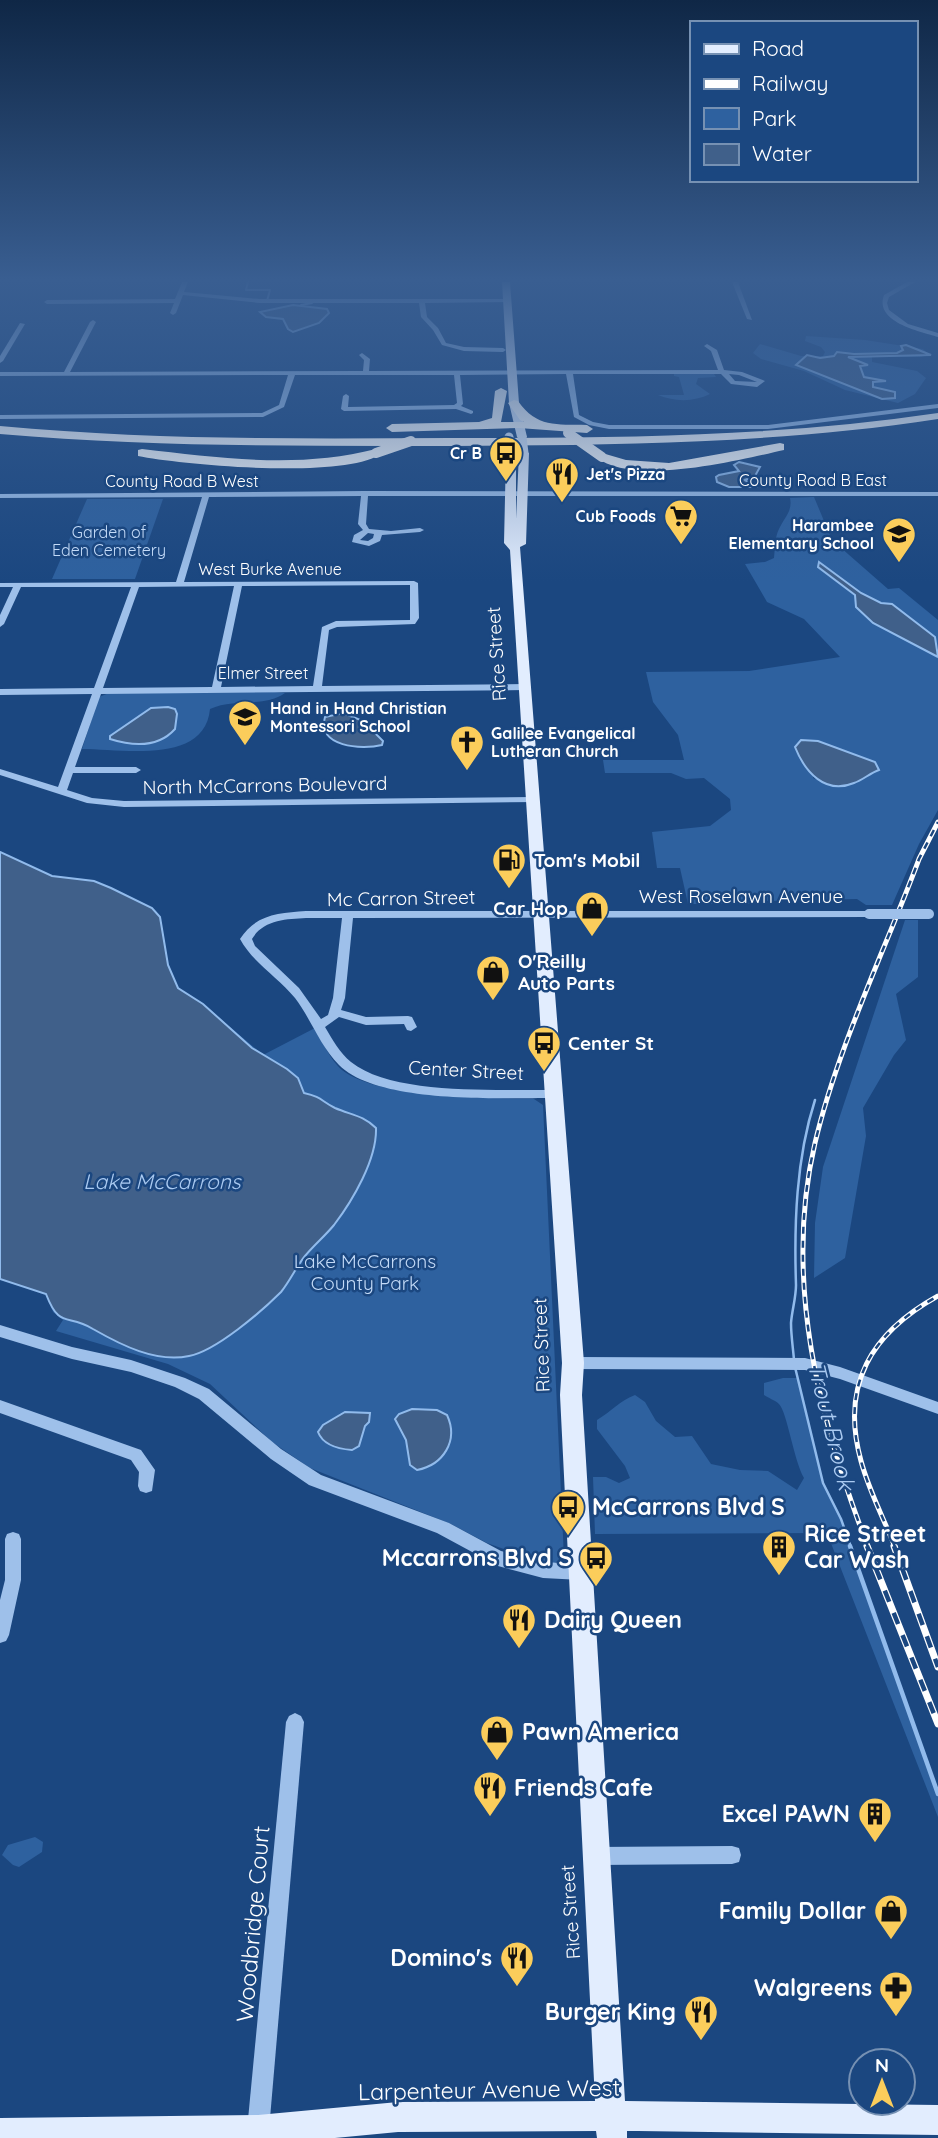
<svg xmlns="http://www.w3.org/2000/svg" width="938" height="2138" font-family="Quicksand,sans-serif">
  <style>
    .green { fill: #2e619f; fill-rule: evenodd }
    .water { fill: #40608a; stroke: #91bbec; stroke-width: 2 }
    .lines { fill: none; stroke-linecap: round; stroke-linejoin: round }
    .stream-far2 { stroke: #91bbec; stroke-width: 2 }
    .stream-far1 { stroke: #91bbec; stroke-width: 2.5 }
    .stream { stroke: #91bbec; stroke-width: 4.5 }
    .minor { fill: #9ec0ea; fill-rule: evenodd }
    .major { fill: #e2edfe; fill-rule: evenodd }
    .highway { fill: #fff; fill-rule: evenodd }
    .rail-far1-casing { stroke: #fff; stroke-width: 5 }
    .rail-casing { stroke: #fff; stroke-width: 7 }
    .rail-far1 { stroke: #1b4780; stroke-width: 2.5; stroke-dasharray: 7; stroke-linecap: butt }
    .rail { stroke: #1b4780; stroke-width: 4.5; stroke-dasharray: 12; stroke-linecap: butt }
    .minor-bridge { stroke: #9ec0ea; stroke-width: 10 }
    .major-bridge { stroke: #e2edfe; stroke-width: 9 }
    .highway-bridge { stroke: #fff; stroke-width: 10 }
    .labels { text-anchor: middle; stroke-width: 5; stroke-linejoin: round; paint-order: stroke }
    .far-poi-label { font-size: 16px; font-weight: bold; fill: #fff; stroke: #1b4780; text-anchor: end }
    .far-street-label { font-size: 16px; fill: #fff; stroke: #1b4780 }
    .far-park-label { font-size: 16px; fill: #c3daf7; stroke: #1b4780 }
    .street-label { font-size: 19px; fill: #fff; stroke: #1b4780 }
    .poi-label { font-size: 19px; font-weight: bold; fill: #fff; stroke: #1b4780; text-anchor: start }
    .park-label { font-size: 19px; fill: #c3daf7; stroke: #1b4780 }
    .water-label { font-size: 21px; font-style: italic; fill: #aacaf1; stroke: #1b4780 }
    .near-poi-label { font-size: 23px; font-weight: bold; fill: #fff; stroke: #1b4780; text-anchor: end }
    .near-street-label { font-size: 23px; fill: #fff; stroke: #1b4780 }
    .near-water-label { font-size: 24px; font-style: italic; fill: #aacaf1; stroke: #1b4780 }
  </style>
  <rect width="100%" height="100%" fill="#1b4780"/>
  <g class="green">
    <path d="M806,336L865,340L923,349L929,355L921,357H872V362L917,371L926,378L915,394L898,403L845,390L804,371L761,359L753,353L760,344L801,356H823L825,352L821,347L805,341Z"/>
    <path d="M674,373L714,374L716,377L698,378L696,384L710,394C694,402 675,402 658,395H684L679,377L674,376Z"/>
    <path d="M814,497L832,540L888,589L899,588L938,620V650L935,637L892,604H881L861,593L819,562L818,567L855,595L873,623L938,657V810L919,844L892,905H866L857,899L762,901L758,904H688L680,868H657L652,832L710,826L731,810L730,799L704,778L686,779L671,773H605L603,760H684L678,735L653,702L646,672L749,671L840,657L804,619L767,602L745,564L765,562L774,558C775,549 775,536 779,529C784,518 793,511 790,498ZM818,741L875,762L879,770C845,783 851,795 813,778Z"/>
    <path d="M87,499H163L135,579H52Z"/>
    <path d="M275,692L285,693C264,708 233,698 210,709C205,765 122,749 82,749L99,697L109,693ZM151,708L177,714L175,729L125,743L110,736Z"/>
    <path d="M0,852L52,876L94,881L111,888L152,908L160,917L168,965L178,988L203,1004L263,1055L315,1028C322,1040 328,1055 337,1065C365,1099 490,1098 534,1099L543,1105L564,1558L554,1563L534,1560L487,1543L451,1524L310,1468L272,1442L210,1384L168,1364L56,1331L63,1320L53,1312L46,1294L0,1279Z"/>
    <path d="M905,920H918V977L896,994L906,1040L894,1055L863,1108L866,1136L845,1258L814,1278L815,1223L823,1167Z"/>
    <path d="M783,1378H797L823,1483L841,1519L938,1790V1817L827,1533L595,1534L593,1477H606L619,1483L630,1478L625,1466L597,1429V1420C612,1411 619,1401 635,1395L645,1402L656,1421L675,1437L692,1436L711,1464L740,1470L768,1471L797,1490L804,1478C794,1461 787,1412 779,1404C775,1400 768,1398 764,1395V1383Z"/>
    <path d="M35,1837L43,1842L42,1852L19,1867L13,1865L2,1855L8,1845Z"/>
  </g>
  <g class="water">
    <path d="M293,305L327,309L329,313L319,323L293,332L288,329L283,319L266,317L260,312Z"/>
    <path d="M906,345L931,355L848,357L868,365L860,366L864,377L886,381L873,382V387L895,392V398L882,399L796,365L807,355L820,358L834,356L837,352L854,354L897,353L903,350L901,346Z"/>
    <path d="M739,462L760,467L755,476L745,480L755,487H729L717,482L716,477L719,475L739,471L734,465Z"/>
    <path d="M819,562L861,593L881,603L892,604L935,637L938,657L873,623L856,607L855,595L818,567Z"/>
    <path d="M168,707L175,709L177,714L175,729C158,748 132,746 110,739V736L151,708Z"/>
    <path d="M343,713L363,721L383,741L382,745C362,750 316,747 325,717Z"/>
    <path d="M801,740L818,741L875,762L879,770C870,773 863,780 854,783C825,795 805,772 795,747Z"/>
    <path d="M0,852L52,876L94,881L111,888L152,908L160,917L168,965L178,988L203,1004L252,1048L287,1069L298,1078L304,1093C322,1097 321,1101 335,1108C351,1115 363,1115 376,1128C377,1159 353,1200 334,1225C325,1236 314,1245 305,1256C296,1267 290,1281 281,1292C262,1311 216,1351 189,1356C156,1363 121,1345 93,1329C67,1313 60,1330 46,1294L0,1279Z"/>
    <path d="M412,1409L437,1410L447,1415C459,1441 443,1465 417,1470L410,1465L406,1440L395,1419L399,1414Z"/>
    <path d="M345,1412L370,1413L369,1422L365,1426L359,1446L352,1450C339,1449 323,1445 318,1432L323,1425Z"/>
  </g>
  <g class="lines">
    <g class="stream-far2">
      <path d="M248,282L246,290H270L267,301"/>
      <path d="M301,305L312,303"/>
    </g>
    <g class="stream-far1">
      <path d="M794,1360C793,1348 791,1335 791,1323C792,1310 796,1298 796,1285C794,1224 796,1159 815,1100"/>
      <path d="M795,1367L823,1483L841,1519L851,1547"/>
    </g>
    <path class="stream" d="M850,1546L938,1794"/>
    <g class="minor">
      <path d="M182,282H188L184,292L260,299H508L510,302L425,303L427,317L438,328L446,343L464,347L503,348L506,350L503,352L464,351L442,345L433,330L421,317L419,303H260L183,295L176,313L173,315L170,313L174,303L47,304L44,302L47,300L175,299Z"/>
      <path d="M732,282H738L752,320L747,319Z"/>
      <path d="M907,282H915L889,297L887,303L889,310L908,324L938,333V337C919,331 874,322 884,295Z"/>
      <path d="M93,320L96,322L70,372L363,371L364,360L359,355L362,353L370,359L369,371L718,370L711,351L704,346L707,344L717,350L724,370L742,372L765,381L757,387L731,384L721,374H573L579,415L593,422L609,425H768L938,404V408L768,429H609L589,425L574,417L566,374L460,375L463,404L461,406L473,411V413L471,414L456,409L344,411L341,409L343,396L346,394L349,396L348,407L454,405L457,403L454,375H295L284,407L263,417L0,419V415L262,413L279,405L288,375L0,376V372H64L90,322ZM729,374L739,375L757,382L735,381Z"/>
      <path d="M20,323L25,324L3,361L0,363V356Z"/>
      <path d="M365,491L938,492V496H368L366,524L369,529L391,531L420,528L424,530L420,532L382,535L380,541L369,546L352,542L354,535L363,530L358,524L361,496L209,497L184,582L414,581L418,583L419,618L415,624L337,627L329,630L322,686L526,684L531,687L526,690L101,694L75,767H136L141,770L136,773H73L67,790L92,798L124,801L534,797L538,798V802L124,807L87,803L0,775V769L58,787L92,694L0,695V689L94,688L131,587H21L4,624L0,627V615L13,587H0V583L176,582L202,497L0,498V494ZM368,533L374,534L373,538L368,541L360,540ZM410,585V620L336,621L322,627L313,686L221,687L242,586ZM234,586L212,687L103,688L139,587Z"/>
      <path d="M306,911H869L874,914L869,917L353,918L345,998L341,1010L366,1017L408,1016L412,1017L417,1027L411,1031L407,1030L404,1024L366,1025L339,1017L325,1027C332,1039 340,1053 351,1062C393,1096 500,1089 553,1090L559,1094L553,1098C500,1098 378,1104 339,1065C320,1046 311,1019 295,998C278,977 253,963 240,939C256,914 279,913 306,911ZM306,918H342L333,998L328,1015L321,1019L299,988L255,946L252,939C263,920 286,919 306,918Z"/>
      <path d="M0,1325L72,1347L131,1360L185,1378L209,1389L281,1449L321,1475L449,1523L501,1551L543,1562L581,1564L587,1567L589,1572L587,1577L581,1580L543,1578L498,1566L437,1533L309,1485L271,1459L199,1399L175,1387L131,1372L72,1359L0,1337Z"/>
      <path d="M573,1357L805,1358L840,1367L938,1402V1414L840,1379L805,1370L573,1369L568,1367L566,1363L568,1359Z"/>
      <path d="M0,1400L141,1450L155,1470L152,1491L146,1493L140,1491L138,1486L139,1472L131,1460L0,1413Z"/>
      <path d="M13,1532L19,1534L21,1539V1580L9,1635L6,1641L0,1643V1600L5,1580V1539L7,1534Z"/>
      <path d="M295,1713L301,1716L304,1722L269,2130L266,2138H252L247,2130L286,1722L289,1716Z"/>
      <path d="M732,1846L739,1848L741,1855L739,1862L732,1864L595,1865L588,1863L586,1856L588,1849L595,1847Z"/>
    </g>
    <g class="major">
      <path d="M502,282H510L519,403L527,437L522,440L517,437L509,403Z"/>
      <path d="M511,450L516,453V519L519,453L524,450L529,453L526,544L520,547L584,1363L582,1395L625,2101L938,2105V2135L638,2131H627V2138H597L596,2131L398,2132L335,2138H0V2118L258,2115L398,2102L595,2101L560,1395L562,1363L510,550L504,543L506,453Z"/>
    </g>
    <g class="highway">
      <path d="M501,388L507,391L501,422H524L520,420L508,403L514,400L518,401C537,428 556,424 587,425L593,429L587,433L519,428L392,432L386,428L392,424L479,422L492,418L495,391Z"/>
      <path d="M938,413V419C776,444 614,445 451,446C300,446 150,447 0,434V426C150,440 300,439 451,438C614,438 776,437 938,413Z"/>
      <path d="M780,443L784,444V450C740,460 633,487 596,457L602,453L626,460L669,463Z"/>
      <path d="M142,449C221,458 298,469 376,449L382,453C347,480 183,465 138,456V450Z"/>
    </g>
    <g class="rail-far1-casing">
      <g id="rail-far1">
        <path d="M868,1547C819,1420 783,1279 815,1143C837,1049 885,950 919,859L938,822"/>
        <path d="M895,1547C884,1519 869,1491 861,1461C840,1385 871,1333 938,1296"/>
      </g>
    </g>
    <g class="rail-casing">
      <g id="rail">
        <path d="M867,1546L938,1724"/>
        <path d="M894,1546L938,1667"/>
      </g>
    </g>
    <use href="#rail-far1" class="rail-far1"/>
    <use href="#rail" class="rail"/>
    <path class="minor-bridge" d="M869,914H929"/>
    <g class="major-bridge">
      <path d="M509,437L511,453"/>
      <path d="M522,437L524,453"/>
    </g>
    <g class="highway-bridge">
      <path d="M568,433L602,457"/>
      <path d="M376,453L411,441"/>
    </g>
  </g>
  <linearGradient id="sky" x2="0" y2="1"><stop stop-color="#0f2746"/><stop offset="0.48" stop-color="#395e91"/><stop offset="1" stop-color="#395e91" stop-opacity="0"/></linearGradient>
  <rect width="938" height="582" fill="url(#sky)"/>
  <defs>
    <g id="bus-pin" transform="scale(1.75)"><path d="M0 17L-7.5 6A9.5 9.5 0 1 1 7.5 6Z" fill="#fbcd5b" stroke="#1b4780"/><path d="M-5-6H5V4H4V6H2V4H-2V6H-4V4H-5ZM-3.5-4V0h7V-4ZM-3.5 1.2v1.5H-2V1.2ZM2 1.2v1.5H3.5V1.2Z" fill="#111"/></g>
    <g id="restaurant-pin" transform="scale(1.75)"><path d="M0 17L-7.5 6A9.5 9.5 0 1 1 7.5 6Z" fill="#fbcd5b" stroke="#1b4780"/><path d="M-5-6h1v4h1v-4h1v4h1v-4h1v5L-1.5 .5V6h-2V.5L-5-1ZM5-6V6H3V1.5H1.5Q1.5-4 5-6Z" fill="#111"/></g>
    <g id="supermarket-pin" transform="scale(1.75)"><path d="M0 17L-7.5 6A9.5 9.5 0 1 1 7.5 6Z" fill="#fbcd5b" stroke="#1b4780"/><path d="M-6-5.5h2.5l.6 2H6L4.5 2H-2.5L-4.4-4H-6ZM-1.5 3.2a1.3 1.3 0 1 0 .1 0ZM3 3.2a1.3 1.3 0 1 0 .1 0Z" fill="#111"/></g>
    <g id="school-pin" transform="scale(1.75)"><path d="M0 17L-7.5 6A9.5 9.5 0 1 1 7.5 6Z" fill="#fbcd5b" stroke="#1b4780"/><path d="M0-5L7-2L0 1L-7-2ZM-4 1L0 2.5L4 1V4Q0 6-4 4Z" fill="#111"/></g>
    <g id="church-pin" transform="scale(1.75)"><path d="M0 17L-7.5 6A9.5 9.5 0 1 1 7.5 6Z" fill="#fbcd5b" stroke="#1b4780"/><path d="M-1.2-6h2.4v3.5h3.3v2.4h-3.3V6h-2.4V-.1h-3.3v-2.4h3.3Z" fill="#111"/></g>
    <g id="fuel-pin" transform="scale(1.75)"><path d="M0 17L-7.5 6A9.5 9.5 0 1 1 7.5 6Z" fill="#fbcd5b" stroke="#1b4780"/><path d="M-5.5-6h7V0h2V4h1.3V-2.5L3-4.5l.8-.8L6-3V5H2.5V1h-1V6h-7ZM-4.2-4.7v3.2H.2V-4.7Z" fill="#111"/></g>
    <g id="shop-pin" transform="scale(1.75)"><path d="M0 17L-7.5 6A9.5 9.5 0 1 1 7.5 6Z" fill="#fbcd5b" stroke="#1b4780"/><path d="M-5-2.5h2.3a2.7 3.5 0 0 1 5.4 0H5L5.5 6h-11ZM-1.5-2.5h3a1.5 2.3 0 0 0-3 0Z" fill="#111"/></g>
    <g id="building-pin" transform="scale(1.75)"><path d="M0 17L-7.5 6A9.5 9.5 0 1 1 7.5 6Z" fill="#fbcd5b" stroke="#1b4780"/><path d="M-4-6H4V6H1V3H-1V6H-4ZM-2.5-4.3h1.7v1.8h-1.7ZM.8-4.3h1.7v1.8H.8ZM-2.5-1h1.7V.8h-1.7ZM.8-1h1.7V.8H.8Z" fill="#111"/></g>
    <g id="pharmacy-pin" transform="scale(1.75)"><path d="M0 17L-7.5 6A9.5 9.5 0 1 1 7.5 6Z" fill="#fbcd5b" stroke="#1b4780"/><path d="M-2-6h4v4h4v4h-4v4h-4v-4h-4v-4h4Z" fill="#111"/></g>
  </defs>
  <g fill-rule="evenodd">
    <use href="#bus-pin" x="506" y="453"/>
    <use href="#restaurant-pin" x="562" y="474"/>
    <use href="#supermarket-pin" x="681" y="516"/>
    <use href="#school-pin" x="899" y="534"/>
    <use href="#school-pin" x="245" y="717"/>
    <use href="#church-pin" x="467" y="742"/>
    <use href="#fuel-pin" x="509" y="860"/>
    <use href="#shop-pin" x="592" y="908"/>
    <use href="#shop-pin" x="493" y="972"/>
    <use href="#bus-pin" x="544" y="1043"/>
    <use href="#bus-pin" x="568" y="1507"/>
    <use href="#building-pin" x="779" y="1547"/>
    <use href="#bus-pin" x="596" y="1558"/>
    <use href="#restaurant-pin" x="519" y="1620"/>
    <use href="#shop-pin" x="497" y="1732"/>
    <use href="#restaurant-pin" x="490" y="1788"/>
    <use href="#building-pin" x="875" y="1814"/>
    <use href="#shop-pin" x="891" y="1911"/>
    <use href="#restaurant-pin" x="517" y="1958"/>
    <use href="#pharmacy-pin" x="896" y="1988"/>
    <use href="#restaurant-pin" x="701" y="2012"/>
  </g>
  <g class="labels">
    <g class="far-poi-label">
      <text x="482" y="459">Cr B</text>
      <text x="586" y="480" text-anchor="start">Jet's Pizza</text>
      <text x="656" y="522">Cub Foods</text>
      <text x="874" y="531">Harambee<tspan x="874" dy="18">Elementary School</tspan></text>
      <text x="270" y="714" text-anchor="start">Hand in Hand Christian<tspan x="270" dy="18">Montessori School</tspan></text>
      <text x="491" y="739" text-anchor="start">Galilee Evangelical<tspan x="491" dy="18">Lutheran Church</tspan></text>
    </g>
    <g class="far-street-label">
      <text x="813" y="486">County Road B East</text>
      <text x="182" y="487">County Road B West</text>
      <text x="270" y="575">West Burke Avenue</text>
      <text x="263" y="679">Elmer Street</text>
    </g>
    <g class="far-park-label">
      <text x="109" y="538">Garden of<tspan x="109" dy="18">Eden Cemetery</tspan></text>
    </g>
    <g class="street-label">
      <text transform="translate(496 654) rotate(-94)" y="7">Rice Street</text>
      <text transform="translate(265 785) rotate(-1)" y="7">North McCarrons Boulevard</text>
      <text x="741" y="903">West Roselawn Avenue</text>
      <text transform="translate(401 898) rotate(-1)" y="7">Mc Carron Street</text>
      <text transform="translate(466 1070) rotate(3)" y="7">Center Street</text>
      <text transform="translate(541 1345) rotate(-92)" y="7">Rice Street</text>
      <text transform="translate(570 1912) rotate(-94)" y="7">Rice Street</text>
    </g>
    <g class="poi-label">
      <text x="534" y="867">Tom's Mobil</text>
      <text x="568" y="915" text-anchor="end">Car Hop</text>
      <text x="518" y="968">O'Reilly<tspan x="518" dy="22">Auto Parts</tspan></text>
      <text x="568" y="1050">Center St</text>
    </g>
    <g class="park-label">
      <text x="365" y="1268">Lake McCarrons<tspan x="365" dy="22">County Park</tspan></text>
    </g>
    <g class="water-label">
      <text x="162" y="1189">Lake McCarrons</text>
    </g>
    <g class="near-poi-label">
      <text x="592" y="1515" text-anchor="start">McCarrons Blvd S</text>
      <text x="804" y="1542" text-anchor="start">Rice Street<tspan x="804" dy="26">Car Wash</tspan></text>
      <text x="572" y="1566">Mccarrons Blvd S</text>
      <text x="544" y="1628" text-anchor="start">Dairy Queen</text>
      <text x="522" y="1740" text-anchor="start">Pawn America</text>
      <text x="514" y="1796" text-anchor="start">Friends Cafe</text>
      <text x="850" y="1822">Excel PAWN</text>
      <text x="866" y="1919">Family Dollar</text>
      <text x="492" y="1966">Domino's</text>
      <text x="872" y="1996">Walgreens</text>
      <text x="676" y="2020">Burger King</text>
    </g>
    <g class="near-street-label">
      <text transform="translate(253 1924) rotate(-85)" y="8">Woodbridge Court</text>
      <text transform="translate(489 2090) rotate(-1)" y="8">Larpenteur Avenue West</text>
    </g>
    <g class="near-water-label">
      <text transform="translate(831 1426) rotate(76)" y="8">Trout Brook</text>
    </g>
  </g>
  <rect x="690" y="21" width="228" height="161" fill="#1b4780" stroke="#7691b3" stroke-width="2"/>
  <rect x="704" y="44" width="35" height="10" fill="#e2edfe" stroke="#7691b3" stroke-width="2"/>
  <text x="752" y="56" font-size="21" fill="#ffffff">Road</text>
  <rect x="704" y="79" width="35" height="10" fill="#ffffff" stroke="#7691b3" stroke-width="2"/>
  <text x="752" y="91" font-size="21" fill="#ffffff">Railway</text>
  <rect x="704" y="108" width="35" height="21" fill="#2e619f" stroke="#7691b3" stroke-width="2"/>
  <text x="752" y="126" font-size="21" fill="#ffffff">Park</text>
  <rect x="704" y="144" width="35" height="21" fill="#40608a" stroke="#7691b3" stroke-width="2"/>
  <text x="752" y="161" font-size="21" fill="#ffffff">Water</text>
  <g transform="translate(882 2082)"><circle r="33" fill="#1b4780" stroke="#7691b3" stroke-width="2"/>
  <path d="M0-5L12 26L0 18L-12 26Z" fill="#fbcd5b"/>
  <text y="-10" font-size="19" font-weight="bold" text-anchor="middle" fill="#ffffff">N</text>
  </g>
</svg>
